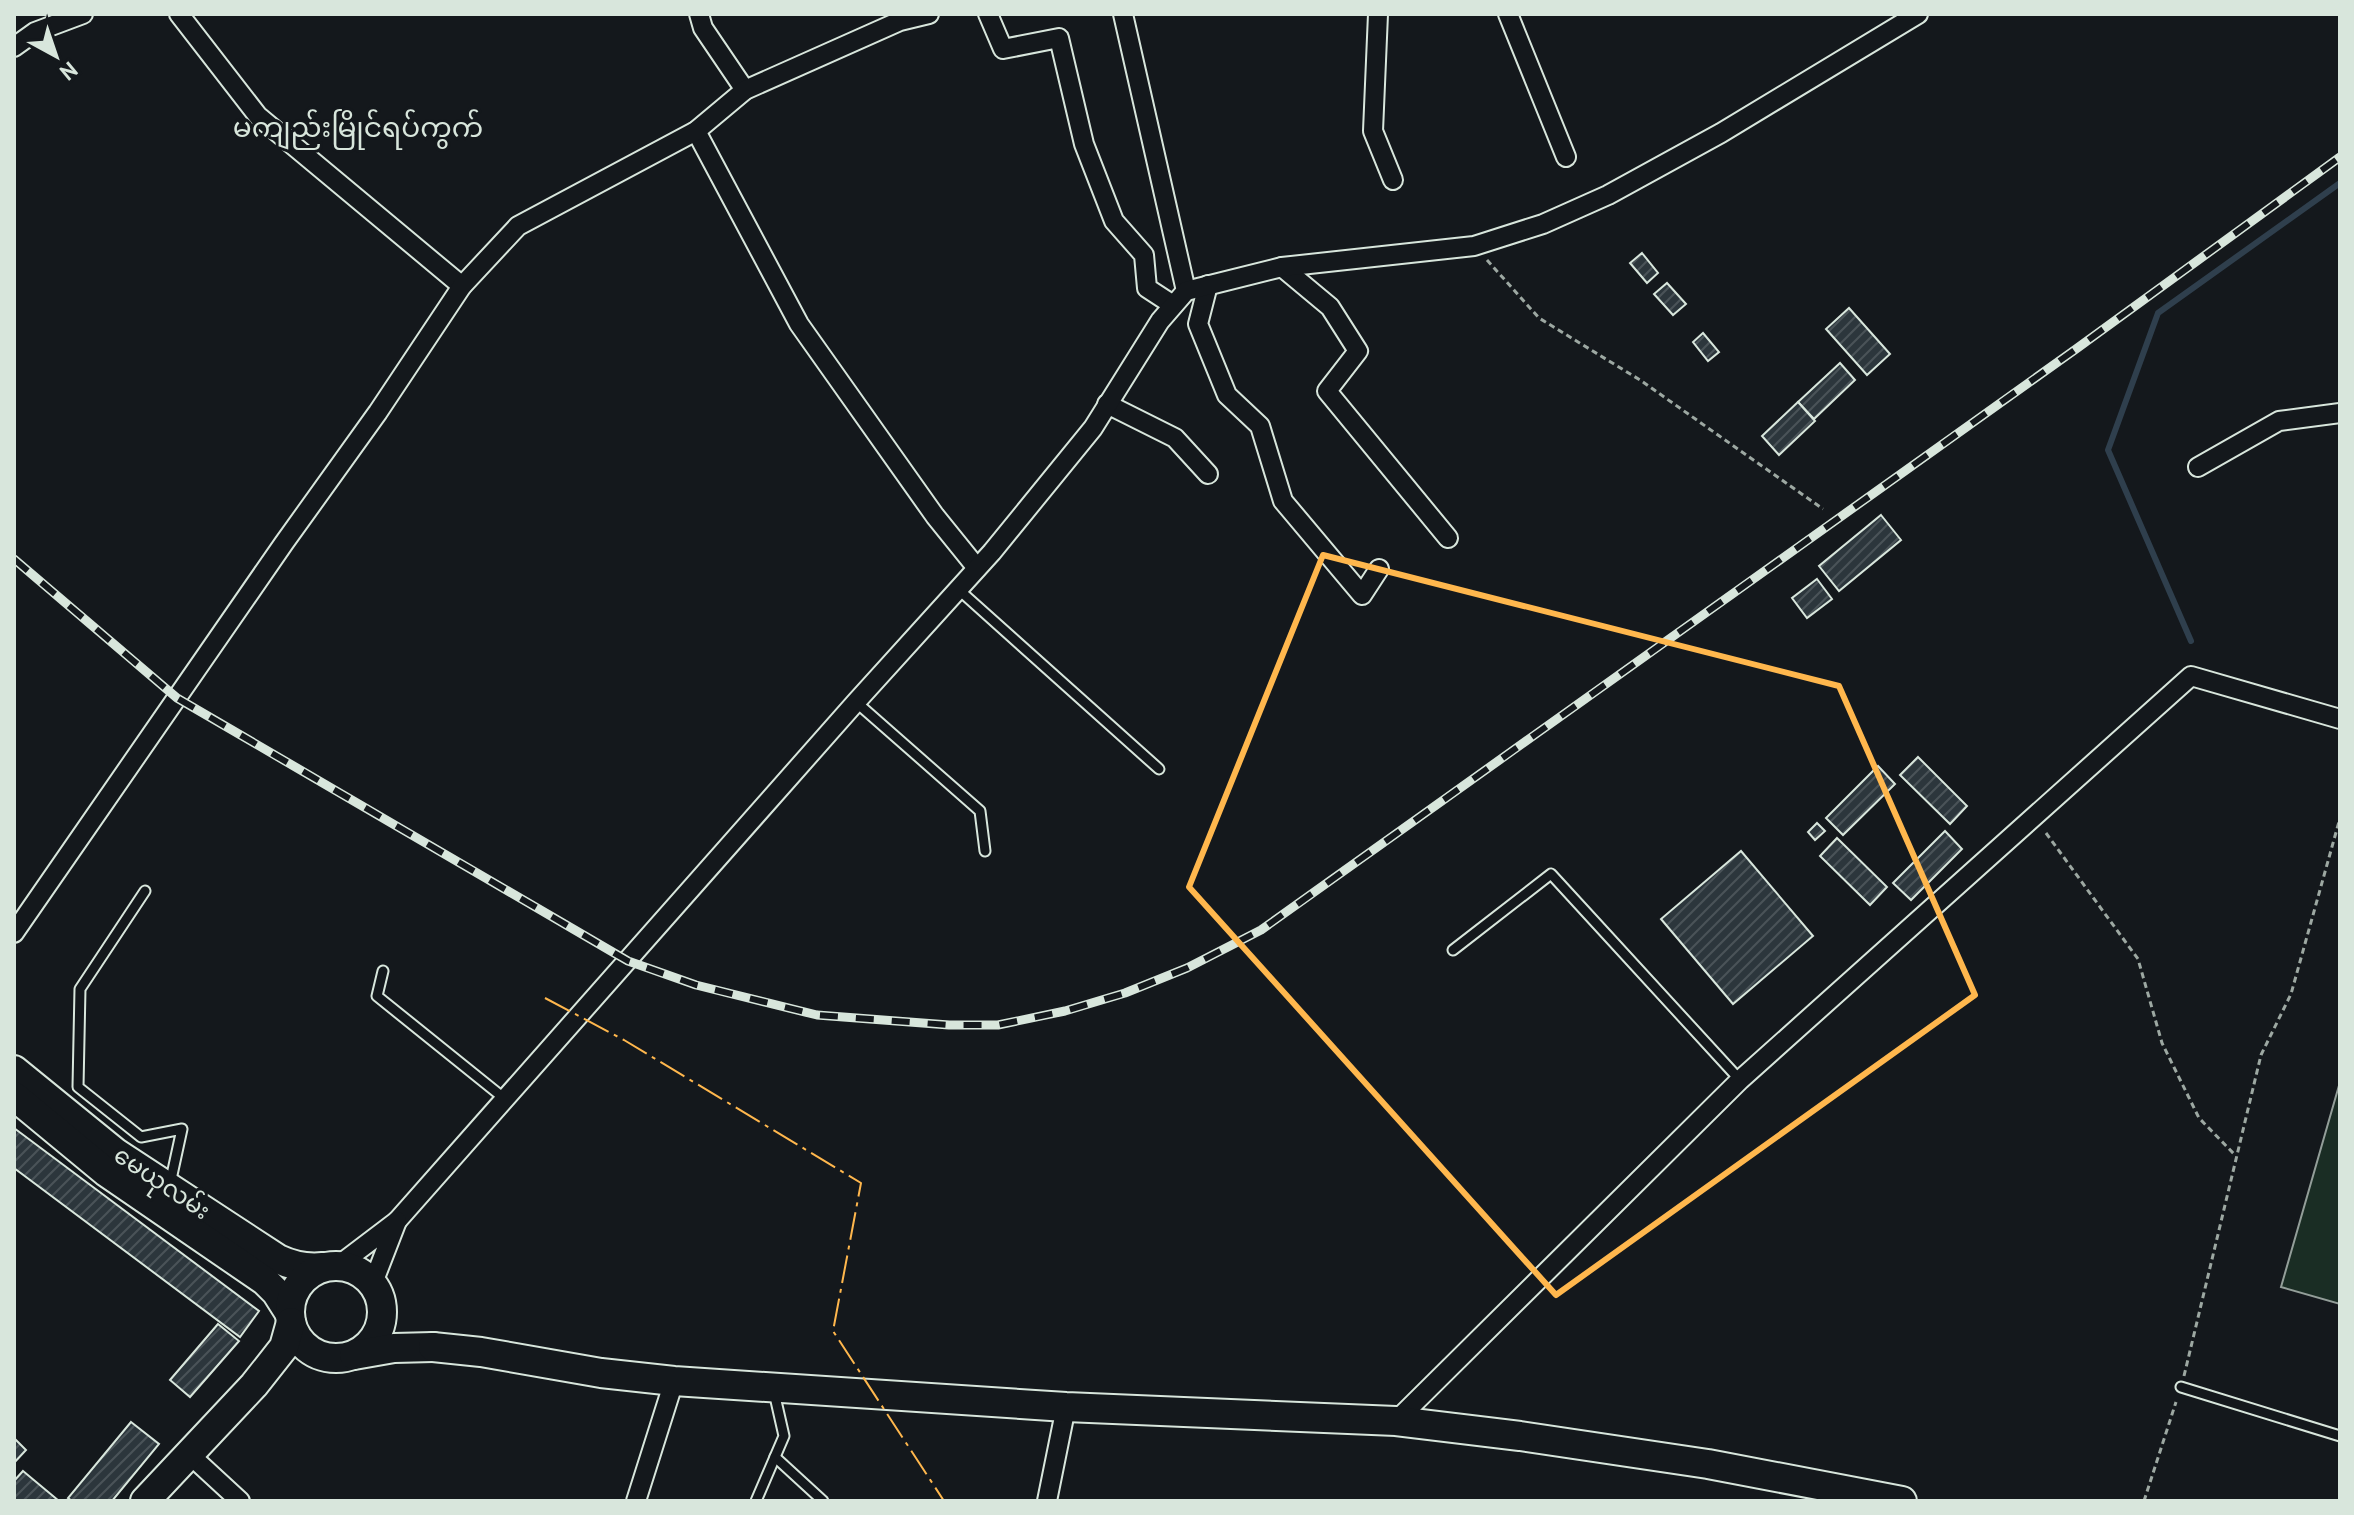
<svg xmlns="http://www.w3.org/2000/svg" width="2354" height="1515" font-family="'PT Sans','Noto Sans Myanmar',sans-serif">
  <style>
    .garden { fill: #1a2d24; stroke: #939e99; stroke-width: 2 }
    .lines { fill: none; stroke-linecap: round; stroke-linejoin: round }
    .stream { stroke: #2f3f4d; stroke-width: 6 }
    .building { fill: url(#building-hatch); stroke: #d8e6dc; stroke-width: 2 }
    .service-casing { stroke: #d8e6dc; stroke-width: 13 }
    .minor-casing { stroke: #d8e6dc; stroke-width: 22 }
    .primary-casing { stroke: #d8e6dc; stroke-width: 32 }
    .trunk-casing { stroke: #d8e6dc; stroke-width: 32 }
    .path { stroke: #9da8a2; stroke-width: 3; stroke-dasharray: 6 4; stroke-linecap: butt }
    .service { stroke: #14181c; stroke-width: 9 }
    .minor { stroke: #14181c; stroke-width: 18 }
    .primary { stroke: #14181c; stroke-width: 28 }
    .trunk { stroke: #14181c; stroke-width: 28 }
    .rail-casing { stroke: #d8e6dc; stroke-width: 9 }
    .rail { stroke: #14181c; stroke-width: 6; stroke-dasharray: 18; stroke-linecap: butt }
    .power { stroke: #ffb74d; stroke-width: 2; stroke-dasharray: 28 6 4 6; stroke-linecap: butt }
    .marked { fill: none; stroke: #ffb74d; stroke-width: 6; stroke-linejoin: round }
    .labels { text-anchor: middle; stroke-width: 6; stroke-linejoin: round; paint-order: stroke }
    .street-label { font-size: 24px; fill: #d8e6dc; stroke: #14181c }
    .quarter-label { font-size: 28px; fill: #d8e6dc; stroke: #14181c }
  </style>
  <defs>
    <pattern id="building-hatch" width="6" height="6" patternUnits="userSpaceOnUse" patternTransform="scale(2)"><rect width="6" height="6" fill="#2c363c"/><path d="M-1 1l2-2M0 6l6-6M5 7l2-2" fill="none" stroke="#4a5358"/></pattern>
  </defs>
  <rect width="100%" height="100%" fill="#14181c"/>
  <path class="garden" d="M2340,1082V1304L2281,1287Z"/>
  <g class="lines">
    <path class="stream" d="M2191,641L2108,450L2158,313L2340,183"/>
  </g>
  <g class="building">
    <path d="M1642,253L1658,273L1647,283L1630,263Z"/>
    <path d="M1667,283L1686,304L1673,315L1654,294Z"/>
    <path d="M1849,308L1890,354L1867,375L1826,329Z"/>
    <path d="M1703,333L1719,352L1708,361L1693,342Z"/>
    <path d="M1840,363L1855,380L1814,419L1798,402Z"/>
    <path d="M1798,402L1815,421L1779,455L1762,436Z"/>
    <path d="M1881,515L1901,540L1839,591L1819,566Z"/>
    <path d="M1817,579L1832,599L1807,618L1792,598Z"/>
    <path d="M1918,757L1967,806L1950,824L1900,775Z"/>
    <path d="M1878,766L1895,784L1843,835L1826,818Z"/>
    <path d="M1817,823L1825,831L1815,840L1808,832Z"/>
    <path d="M1945,831L1962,849L1911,900L1893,883Z"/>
    <path d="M1837,838L1887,887L1870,905L1820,856Z"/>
    <path d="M1741,851L1813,936L1733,1004L1661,919Z"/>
    <path d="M14,1128L259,1311L240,1337L14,1168Z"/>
    <path d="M218,1324L239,1341L190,1397L170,1380Z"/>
    <path d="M131,1422L159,1444L112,1501H72L68,1498Z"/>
    <path d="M14,1438L26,1450L14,1463Z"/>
    <path d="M23,1471L59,1501H14V1481Z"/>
  </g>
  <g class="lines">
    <g class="service-casing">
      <g id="service">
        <path d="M958,589L1159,769"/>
        <path d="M856,702L980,811L985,851"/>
        <path d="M145,891L80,989L78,1087L141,1137L182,1129L170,1184"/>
        <path d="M1453,950L1551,874L1740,1080"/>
        <path d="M383,971L377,996L505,1099"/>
        <path d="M2181,1387L2340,1436"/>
        <path d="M775,1457L823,1501"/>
        <path d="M756,1501L784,1436L774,1392"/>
      </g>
    </g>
    <g class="minor-casing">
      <g id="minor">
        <path d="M179,14L258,116L462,286"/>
        <path d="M699,14L703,28L745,90"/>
        <path d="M988,14L1003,49L1059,38L1084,144L1114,221L1144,255L1147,288L1173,305"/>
        <path d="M1123,14L1186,291"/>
        <path d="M1378,14L1373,131L1393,180"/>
        <path d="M1508,14L1566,157"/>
        <path d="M14,47L35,32L83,14"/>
        <path d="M696,131L799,324L935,516L977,568"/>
        <path d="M1282,267L1330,307L1358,351L1327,391L1448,538"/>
        <path d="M1208,285L1198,324L1227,395L1260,426L1283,501L1362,595L1379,569"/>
        <path d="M1107,404L1175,438L1208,474"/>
        <path d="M2198,467L2279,421L2340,413"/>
        <path d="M14,933L284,543L378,412L462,286L518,226L696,131L745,90L900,21L929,14"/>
        <path d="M397,1221L856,702L992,552L1093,428L1160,321L1186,291L1282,267L1474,246L1543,224L1608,195L1721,133L1918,14"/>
        <path d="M339,1265L397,1221L373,1283"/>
        <path d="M1396,1421L1740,1080L2191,676L2340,719"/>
        <path d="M189,1454L240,1501"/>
        <path d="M636,1501L674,1381"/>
        <path d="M1047,1501L1066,1407"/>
      </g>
    </g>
    <g class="primary-casing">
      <g id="primary">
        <path d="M14,1070L116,1153L278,1259C293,1266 306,1269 323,1267"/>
        <path d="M14,1096L106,1172L265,1281L276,1292L290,1314"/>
        <circle cx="336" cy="1312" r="46"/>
        <path d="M354,1355L394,1348L433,1347"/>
        <path d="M145,1501L254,1385L284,1347L291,1322"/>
      </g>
    </g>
    <g class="trunk-casing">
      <path id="trunk" d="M433,1347L481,1352L601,1373L674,1381L1066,1407L1396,1421L1520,1436L1708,1464L1902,1501"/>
    </g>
    <g class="path">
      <path d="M1487,260L1539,318L1640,380L1823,509"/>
      <path d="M2046,833L2138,959L2162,1043L2199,1118L2236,1156"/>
      <path d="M2184,1376L2261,1055L2291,994L2340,818"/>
      <path d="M2144,1501L2176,1402"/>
    </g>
    <use href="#service" class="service"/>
    <use href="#minor" class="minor"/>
    <use href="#primary" class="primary"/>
    <use href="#trunk" class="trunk"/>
    <g class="rail-casing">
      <path id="rail" d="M14,559L177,698L628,961L696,985L817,1015L949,1025H998L1065,1011L1125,993L1187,968L1261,930L2076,349L2340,157"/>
    </g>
    <use href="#rail" class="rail"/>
    <path class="power" d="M545,998L624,1040L861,1183L833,1331L944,1501"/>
  </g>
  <path class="marked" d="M1323,555L1839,686L1975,995L1556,1295L1189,887Z"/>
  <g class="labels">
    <g class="street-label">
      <text transform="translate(162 1183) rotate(34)" y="8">မေယုလမ်း</text>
    </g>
    <g class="quarter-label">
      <text x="358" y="137">မကျည်းမြိုင်ရပ်ကွက်</text>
    </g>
  </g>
  <rect width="2354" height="1515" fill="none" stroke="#d8e6dc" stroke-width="32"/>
  <g transform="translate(56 56) rotate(140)" stroke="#14181c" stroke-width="6" paint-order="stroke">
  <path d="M0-6L14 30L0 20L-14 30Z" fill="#d8e6dc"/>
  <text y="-12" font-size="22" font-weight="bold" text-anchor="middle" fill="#d8e6dc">N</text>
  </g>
</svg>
